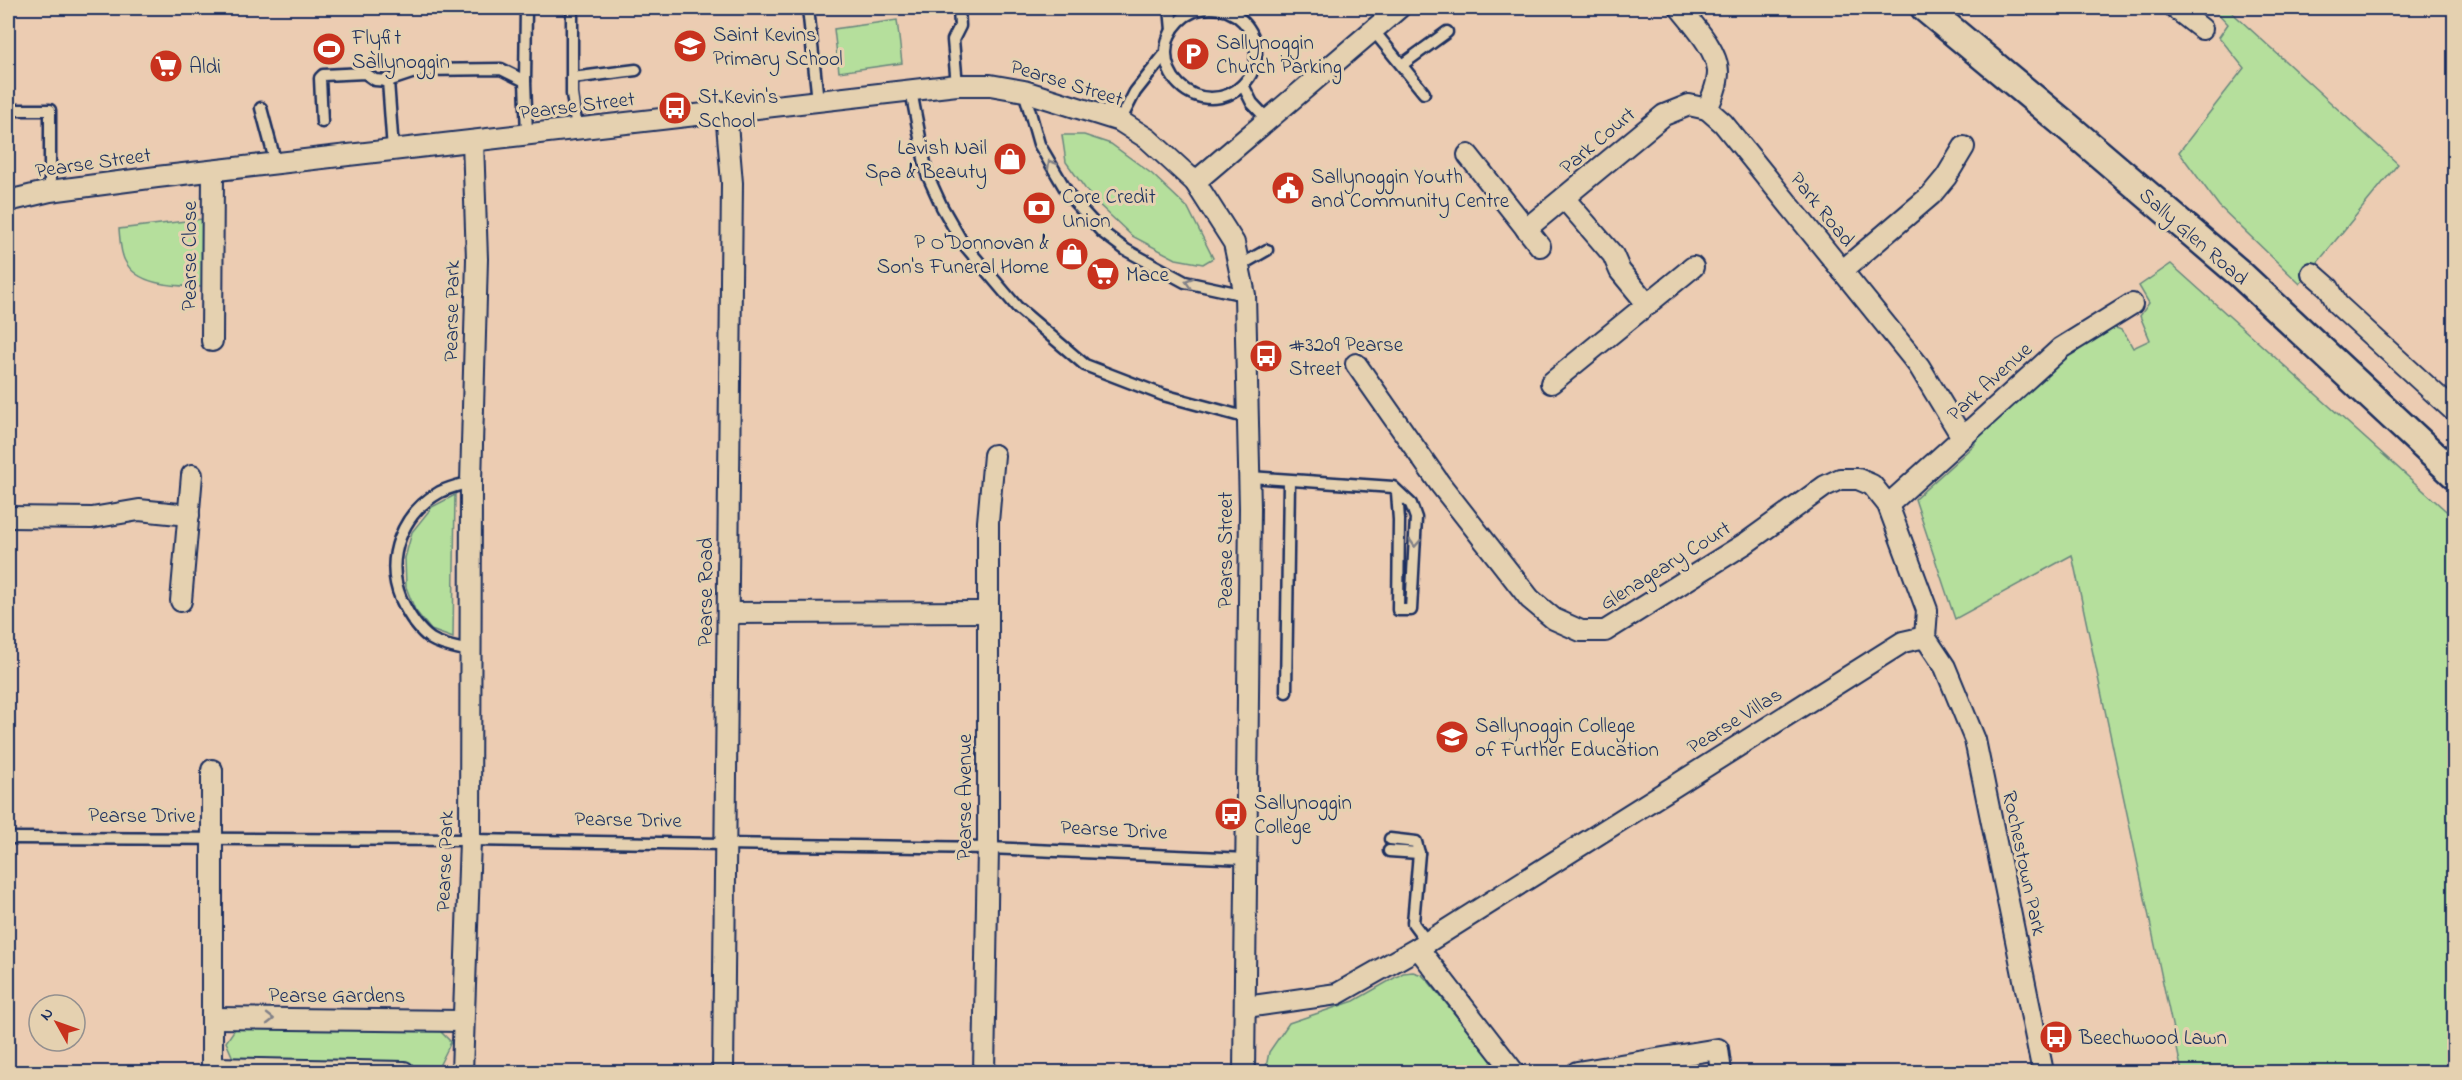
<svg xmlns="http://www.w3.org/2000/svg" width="2462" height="1080" font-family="'Indie Flower',sans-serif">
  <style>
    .green { fill: #b5df9c; stroke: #68877d; stroke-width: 1.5 }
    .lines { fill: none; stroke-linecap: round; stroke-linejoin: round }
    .service-casing { stroke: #1b2f5e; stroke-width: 15 }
    .minor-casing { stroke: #1b2f5e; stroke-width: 24 }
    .secondary-casing { stroke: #1b2f5e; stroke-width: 32 }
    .service { stroke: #e5d1b0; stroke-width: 10 }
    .minor { stroke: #e5d1b0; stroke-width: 20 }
    .secondary { stroke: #e5d1b0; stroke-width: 27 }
    .oneway { stroke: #808087 }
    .labels { text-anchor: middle; stroke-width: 6; stroke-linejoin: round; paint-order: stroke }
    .poi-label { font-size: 21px; fill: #1b2f5e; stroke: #e5d1b0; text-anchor: start }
    .street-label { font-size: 21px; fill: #1b2f5e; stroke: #e5d1b0 }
  </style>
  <rect width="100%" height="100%" fill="#ecccb2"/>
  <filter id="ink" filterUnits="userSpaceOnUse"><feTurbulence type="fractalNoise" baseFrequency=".0167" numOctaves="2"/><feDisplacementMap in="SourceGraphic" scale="12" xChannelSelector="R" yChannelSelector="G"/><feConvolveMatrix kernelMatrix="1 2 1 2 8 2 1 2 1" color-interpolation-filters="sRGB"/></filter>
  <g filter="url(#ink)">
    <g class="green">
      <path d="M2213,8H2227L2398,164L2300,284L2219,206L2179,152L2244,68L2219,37L2228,24Z"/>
      <path d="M897,20L902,63L839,72L834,29Z"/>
      <path d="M1062,135H1084L1111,144L1152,174L1188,208L1213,258L1203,264L1176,259L1132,236L1092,198L1066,162Z"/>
      <path d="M202,219L203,287C178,286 138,287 125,261C120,252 120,239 119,229Z"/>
      <path d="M2171,264L2454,518V1072H2182L2072,555L1955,619L1915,499L1975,444L1974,437L2036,376L2104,329C2123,325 2124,332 2133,348L2150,340L2140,316L2149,303L2139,286Z"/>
      <path d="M455,495L453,638L431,630L415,610L406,587L405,558L412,532L432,507Z"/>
      <path d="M1413,972L1422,975L1429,982L1485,1052L1492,1061L1488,1072H1265L1269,1052L1289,1023L1354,1001L1403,973Z"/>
      <path d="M235,1029H438L451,1042L439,1066L233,1058L226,1042Z"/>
    </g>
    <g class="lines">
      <g class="service-casing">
        <g id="service">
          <circle cx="1211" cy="53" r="45"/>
          <path d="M572,8V94L577,129"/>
          <path d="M808,8L818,101"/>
          <path d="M1170,8L1172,30"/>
          <path d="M1373,30L1424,93"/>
          <path d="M1403,64L1447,32"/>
          <path d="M572,78L636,70"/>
          <path d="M388,81L421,70L501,69L525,81L527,135"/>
          <path d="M525,81L526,8"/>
          <path d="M957,85L953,40L960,26L959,8"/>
          <path d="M1243,85L1252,103L1269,121"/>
          <path d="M911,91L927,174L942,207L962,242L1017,307L1085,365L1163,395L1248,418"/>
          <path d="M1024,91L1039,144L1070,197L1102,232L1126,250L1185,282L1245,295"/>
          <path d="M261,108L276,164"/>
          <path d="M8,110H50V191"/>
          <path d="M1120,121L1135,92L1165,54"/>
          <path d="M322,122L320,78L323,75L365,73L375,80L388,81L393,150"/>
          <path d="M1239,266L1267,250"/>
          <path d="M1250,477L1393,487L1411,504L1416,518L1411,610H1398L1399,520L1397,492"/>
          <path d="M470,651C457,648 442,646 431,639C417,629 408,614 401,599C384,558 402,513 440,492C450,487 460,485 471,482"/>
          <path d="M1286,692L1289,481"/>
          <path d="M8,838L470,840L988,848L1247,859"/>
          <path d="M1390,839L1416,842L1419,853L1413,923L1427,942"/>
          <path d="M1389,851L1419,853"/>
        </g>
      </g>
      <g class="minor-casing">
        <g id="minor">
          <path d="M1680,8C1692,23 1718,51 1718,72C1718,85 1712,98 1707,109L1723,123L1919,366L1962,437"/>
          <path d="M2175,8L2202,29"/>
          <path d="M1468,155L1540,246"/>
          <path d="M1195,182L1399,8"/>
          <path d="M1564,198L1613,255L1620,271L1648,305"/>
          <path d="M8,201L50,191L157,177L957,85H990L1024,91L1120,121L1148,139L1195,182L1234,243L1245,295L1250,508L1244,1072"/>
          <path d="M1526,229L1664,115L1689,105L1707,109"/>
          <path d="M1842,271L1931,195L1946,177L1964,147"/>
          <path d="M2312,273L2329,288L2337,304L2454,411"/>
          <path d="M212,341L213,171"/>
          <path d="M1356,364L1440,484L1530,599L1554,619L1581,631H1605L1746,543L1825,486L1840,479H1858L1872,485L1888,505L1927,610L1925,637"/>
          <path d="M1551,383L1693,267"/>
          <path d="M1888,505L2061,348L2132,304"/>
          <path d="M8,517L92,518L139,510L189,515"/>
          <path d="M181,601L192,475"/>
          <path d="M729,613L988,612"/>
          <path d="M1418,948L1514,1072"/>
          <path d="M1246,1007L1337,994L1418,948L1903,642L1925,637L1945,667L1975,740L2043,1072"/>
          <path d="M212,1018L462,1021"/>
          <path d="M212,1068L404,1072"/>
          <path d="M212,1072V770"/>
          <path d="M462,1072L470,840L471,482L477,259L473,141"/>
          <path d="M723,1072L732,183L726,112"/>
          <path d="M984,1072L988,848V522L994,455"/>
          <path d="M1577,1072L1718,1049L1721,1072"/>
        </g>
      </g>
      <g class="secondary-casing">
        <path id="secondary" d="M1925,8L2068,127L2239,273L2454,474"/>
      </g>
      <use href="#service" class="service"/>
      <use href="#minor" class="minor"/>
      <use href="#secondary" class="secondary"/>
    </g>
    <defs><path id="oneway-chevron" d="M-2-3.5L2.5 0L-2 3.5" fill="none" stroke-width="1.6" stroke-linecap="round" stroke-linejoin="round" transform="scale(1.5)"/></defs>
    <g class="oneway">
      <use href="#oneway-chevron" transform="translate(1051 164) rotate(-120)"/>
      <use href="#oneway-chevron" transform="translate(1189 282) rotate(-162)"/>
      <use href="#oneway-chevron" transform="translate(1415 543) rotate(93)"/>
      <use href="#oneway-chevron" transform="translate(270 1019)"/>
    </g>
  </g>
  <defs>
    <g id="school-disc" transform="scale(1.725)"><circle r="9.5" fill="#c8321e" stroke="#e5d1b0"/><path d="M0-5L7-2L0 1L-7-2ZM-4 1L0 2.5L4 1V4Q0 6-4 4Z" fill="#fff"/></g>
    <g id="stadium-disc" transform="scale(1.725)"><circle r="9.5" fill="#c8321e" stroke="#e5d1b0"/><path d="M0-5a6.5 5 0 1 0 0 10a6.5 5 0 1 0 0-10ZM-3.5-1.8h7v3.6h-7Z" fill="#fff"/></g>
    <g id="parking-disc" transform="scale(1.725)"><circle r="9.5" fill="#c8321e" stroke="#e5d1b0"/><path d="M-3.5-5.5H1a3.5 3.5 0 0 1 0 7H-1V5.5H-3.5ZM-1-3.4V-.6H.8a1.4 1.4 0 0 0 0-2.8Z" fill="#fff"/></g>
    <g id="supermarket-disc" transform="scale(1.725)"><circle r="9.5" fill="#c8321e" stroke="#e5d1b0"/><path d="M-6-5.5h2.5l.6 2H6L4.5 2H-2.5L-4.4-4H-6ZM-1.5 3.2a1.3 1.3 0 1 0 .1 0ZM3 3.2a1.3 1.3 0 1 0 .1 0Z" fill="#fff"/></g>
    <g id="bus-disc" transform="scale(1.725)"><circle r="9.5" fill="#c8321e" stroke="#e5d1b0"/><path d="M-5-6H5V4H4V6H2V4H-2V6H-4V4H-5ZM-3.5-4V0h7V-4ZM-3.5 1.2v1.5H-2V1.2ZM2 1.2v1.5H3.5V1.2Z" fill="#fff"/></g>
    <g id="shop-disc" transform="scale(1.725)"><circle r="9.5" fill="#c8321e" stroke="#e5d1b0"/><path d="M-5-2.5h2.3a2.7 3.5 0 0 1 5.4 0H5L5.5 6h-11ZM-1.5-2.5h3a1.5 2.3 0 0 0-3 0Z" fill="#fff"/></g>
    <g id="civic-disc" transform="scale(1.725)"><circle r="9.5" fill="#c8321e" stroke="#e5d1b0"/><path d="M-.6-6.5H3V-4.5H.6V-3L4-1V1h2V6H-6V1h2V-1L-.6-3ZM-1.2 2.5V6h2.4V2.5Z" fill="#fff"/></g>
    <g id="bank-disc" transform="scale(1.725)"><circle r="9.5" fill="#c8321e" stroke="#e5d1b0"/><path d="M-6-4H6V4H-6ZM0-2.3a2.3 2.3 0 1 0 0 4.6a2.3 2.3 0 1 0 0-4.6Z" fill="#fff"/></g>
    <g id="university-disc" transform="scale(1.725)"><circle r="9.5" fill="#c8321e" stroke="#e5d1b0"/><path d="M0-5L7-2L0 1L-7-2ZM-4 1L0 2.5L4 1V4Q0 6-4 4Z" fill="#fff"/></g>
  </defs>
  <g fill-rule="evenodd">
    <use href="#school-disc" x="690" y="46"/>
    <use href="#stadium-disc" x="329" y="49"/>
    <use href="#parking-disc" x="1193" y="54"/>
    <use href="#supermarket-disc" x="166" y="66"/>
    <use href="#bus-disc" x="675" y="108"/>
    <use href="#shop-disc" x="1010" y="159"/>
    <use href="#civic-disc" x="1288" y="188"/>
    <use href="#bank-disc" x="1039" y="208"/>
    <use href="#shop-disc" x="1072" y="254"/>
    <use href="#supermarket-disc" x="1103" y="274"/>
    <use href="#bus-disc" x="1266" y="356"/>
    <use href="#university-disc" x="1452" y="737"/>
    <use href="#bus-disc" x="1231" y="814"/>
    <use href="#bus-disc" x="2056" y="1037"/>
  </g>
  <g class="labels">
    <g class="poi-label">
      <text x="713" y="41">Saint Kevins<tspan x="713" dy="24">Primary School</tspan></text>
      <text x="352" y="44">Flyfit<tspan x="352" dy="24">Sallynoggin</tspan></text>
      <text x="1216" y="49">Sallynoggin<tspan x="1216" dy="24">Church Parking</tspan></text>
      <text x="189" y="73">Aldi</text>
      <text x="698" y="103">St Kevin's<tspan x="698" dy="24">School</tspan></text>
      <text x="987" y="154" text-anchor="end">Lavish Nail<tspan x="987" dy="24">Spa &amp; Beauty</tspan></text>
      <text x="1311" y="183">Sallynoggin Youth<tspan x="1311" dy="24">and Community Centre</tspan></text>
      <text x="1062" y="203">Core Credit<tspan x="1062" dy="24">Union</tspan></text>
      <text x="1049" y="249" text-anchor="end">P O'Donnovan &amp;<tspan x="1049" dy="24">Son's Funeral Home</tspan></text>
      <text x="1126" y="281">Mace</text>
      <text x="1289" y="351">#3209 Pearse<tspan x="1289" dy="24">Street</tspan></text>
      <text x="1475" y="732">Sallynoggin College<tspan x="1475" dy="24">of Further Education</tspan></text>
      <text x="1254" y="809">Sallynoggin<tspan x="1254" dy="24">College</tspan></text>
      <text x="2079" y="1044">Beechwood Lawn</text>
    </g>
    <g class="street-label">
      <text transform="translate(1067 82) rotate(17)" y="7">Pearse Street</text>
      <text transform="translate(577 105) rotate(-7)" y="7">Pearse Street</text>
      <text transform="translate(1597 140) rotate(-40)" y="7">Park Court</text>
      <text transform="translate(93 162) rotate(-8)" y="7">Pearse Street</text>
      <text transform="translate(1823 209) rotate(51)" y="7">Park Road</text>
      <text transform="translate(2194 236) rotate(41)" y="7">Sally Glen Road</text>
      <text transform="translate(189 256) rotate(-90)" y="7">Pearse Close</text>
      <text transform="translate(451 311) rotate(-89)" y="7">Pearse Park</text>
      <text transform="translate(1989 381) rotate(-42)" y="7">Park Avenue</text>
      <text transform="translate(1225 550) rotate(-90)" y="7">Pearse Street</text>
      <text transform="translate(1665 565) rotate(-32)" y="7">Glenageary Court</text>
      <text transform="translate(705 592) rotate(-90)" y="7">Pearse Road</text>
      <text transform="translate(1734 720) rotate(-32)" y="7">Pearse Villas</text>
      <text transform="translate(964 797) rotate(-90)" y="7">Pearse Avenue</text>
      <text x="142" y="822">Pearse Drive</text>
      <text transform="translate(628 819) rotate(1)" y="7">Pearse Drive</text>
      <text transform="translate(1114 829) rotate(3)" y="7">Pearse Drive</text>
      <text transform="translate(444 861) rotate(-88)" y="7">Pearse Park</text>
      <text transform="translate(2025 863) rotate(78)" y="7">Rochestown Park</text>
      <text x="337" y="1002">Pearse Gardens</text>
    </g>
  </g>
  <rect width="2462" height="1080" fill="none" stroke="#e5d1b0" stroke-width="30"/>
  <rect x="15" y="15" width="2432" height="1050" fill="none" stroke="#1b2f5e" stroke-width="2" filter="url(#ink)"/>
  <g transform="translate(57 1023) rotate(310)"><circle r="28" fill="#e5d1b0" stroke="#94908f" stroke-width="1.5"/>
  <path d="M0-4.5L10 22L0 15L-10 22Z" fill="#c8321e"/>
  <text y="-9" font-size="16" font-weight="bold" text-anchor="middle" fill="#1b2f5e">N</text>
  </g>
</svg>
